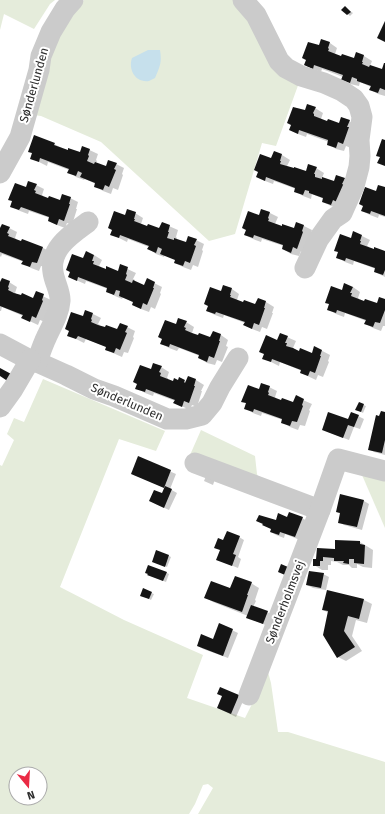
<svg xmlns="http://www.w3.org/2000/svg" width="385" height="814" font-family="'Fira Sans',sans-serif">
  <style>
    .green { fill: #e5ecdb; fill-rule: evenodd }
    .water { fill: #c6e0ec }
    .shadow { fill: #0003 }
    .building { fill: #151515 }
    .lines { fill: none; stroke-linecap: round; stroke-linejoin: round }
    .minor { stroke: #cbcbcb; stroke-width: 21 }
    .labels { text-anchor: middle; stroke-width: 4; stroke-linejoin: round; paint-order: stroke }
    .street-label { font-size: 12px; fill: #2e2e2e; stroke: #fff }
  </style>
  <rect width="100%" height="100%" fill="#fff"/>
  <g class="green">
    <path d="M0,0H55L50,4L34,29L4,14L0,30Z"/>
    <path d="M84,0H237L300,80L276,146L262,143L235,234L209,241L101,142L41,116L33,115L46,64L69,18Z"/>
    <path d="M43,379L165,431L156,451L119,439L60,587L124,620L203,655L187,698L245,718L268,672L271,683L278,732H288L385,762V814H198L213,788L208,784L203,785L195,804L189,814H0V465L2,466L14,440L7,434L14,418L24,422ZM16,774H40V798H16Z"/>
    <path d="M201,430L255,456L257,474L260,482L190,455Z"/>
    <path d="M362,475L385,479V528Z"/>
  </g>
  <path class="water" d="M148,50H160C162,63 160,66 155,78C153,79 151,80 149,81C135,83 128,69 132,58Z"/>
  <g class="shadow">
    <path d="M347,9L353,13L350,16L343,10Z"/>
    <path d="M330,43L337,48L335,54H336V55L354,60L356,53L364,56L372,61L370,66L382,70L385,64V96L378,94L371,90V87L360,82L359,86L350,84L343,79V77L322,69L321,72L313,69L305,65L320,47Z"/>
    <path d="M315,108L323,113L321,119L322,120L340,125L349,121L357,126L351,148L346,146L344,151L336,149L328,144L329,142L307,134L306,137L298,134L290,130L305,112Z"/>
    <path d="M54,144L62,148V149L80,154L83,147L98,154L96,160L97,161L96,163L106,167L116,164L124,168L122,174L123,175L118,190L113,188L111,194L103,191L95,186L96,184L85,179L84,180L76,177L69,172V170L48,162L47,166L31,158L33,154L29,151Z"/>
    <path d="M274,152L282,155L290,160L287,166L289,167L307,172L316,168L324,173L322,178L335,182L344,179L352,183L339,209L331,206L323,202L324,199L312,194L311,199L303,196L295,191L296,189L274,181L273,184L265,181L257,177L272,159Z"/>
    <path d="M36,185L44,189L42,195L43,196V197L61,201L70,198L78,202L76,209H77L72,225L67,223L65,228L57,225L49,221L50,218L29,211L28,214L20,211L12,207L26,188Z"/>
    <path d="M385,188V217L379,215L378,218L370,215L362,211L377,193Z"/>
    <path d="M262,210L270,213L278,217L275,224H277L276,225L294,230L297,223L304,226L312,230L305,253L301,251L299,256L291,254L283,249L284,246L262,239L261,242L253,239L245,235L260,217Z"/>
    <path d="M135,213L143,218L141,224H142V225L160,229L162,223L178,230L176,237L177,238L176,240L187,244L196,240L204,244L202,250L203,251L198,267L193,265L191,270L183,267L175,263L176,260L165,255L164,257L156,254L149,249V247L128,239L127,242L111,234L126,217Z"/>
    <path d="M9,228L17,232L15,238L16,239V240L22,242L23,240L43,248L51,252L45,267L41,266L39,271L31,268L23,263L24,262L2,254L1,257L0,256V231Z"/>
    <path d="M362,236L370,240L367,246L369,247L368,248L385,252V277L375,272L376,269L354,261L353,265L345,262L337,257L352,239Z"/>
    <path d="M94,255L102,260L99,266L101,267V268L118,272L121,266L136,273L133,279L135,280L134,282L145,286L154,283L162,287L160,293L161,294L155,309L151,307L149,312L141,309L133,305L134,303L123,297L122,299L115,296L107,291L108,289L86,281L85,284L69,277L84,259Z"/>
    <path d="M9,282L17,287L15,293H16V294L34,299L36,293L51,300L45,322L40,320L38,325L23,318V316L2,307L1,311H0V285Z"/>
    <path d="M353,287L360,292L358,298L359,299V300L377,304L385,300V326H383L381,331L373,328L366,324V321L345,313L344,317L336,314L328,309L330,304L326,302L343,291Z"/>
    <path d="M232,289L239,294L237,300L238,301L256,305L258,299L266,302L274,307L272,313H273L267,329L262,327L260,332L252,329L244,325L245,323L224,315L223,318L215,315L207,311L222,293Z"/>
    <path d="M93,314L101,318L98,324L100,325L99,326L117,331L127,327L135,331L133,337L134,338L128,353L124,352L122,357L106,350L107,347L86,339L84,343L68,335L83,318Z"/>
    <path d="M186,322L194,327L192,333H193V335L211,339L221,335L228,340L226,346L228,347L222,362L217,360L215,365L207,363L199,358L200,356L179,348L177,351L169,348L162,344L177,325Z"/>
    <path d="M280,334L296,341L293,348L294,349V350L300,352L312,354L315,347L330,355L328,361L329,362L323,377L318,375L316,380L301,373L302,371L280,362L279,366L263,358L278,341Z"/>
    <path d="M161,367L169,372L167,378H168V380L174,382L179,381L180,379L187,382L188,377L196,380L204,385L201,391H202L197,407L192,405L190,410L175,403V401L154,393L153,396L145,393L137,388L152,371Z"/>
    <path d="M269,387L277,391L275,397L276,399L294,403L296,397L312,404L309,410L310,411L305,426L300,425L298,430L290,427L282,422L283,420L262,413L261,416L253,413L245,408L247,404L243,401L260,390Z"/>
    <path d="M363,405L366,406L363,413L359,411Z"/>
    <path d="M385,413V455L374,452L369,449L380,418Z"/>
    <path d="M358,416L364,419L360,429L354,427L349,440L328,432L323,429L349,421Z"/>
    <path d="M139,458L176,474L170,489L177,493L169,510L156,504L163,494L165,488L137,476Z"/>
    <path d="M206,476L215,479L213,485L204,481Z"/>
    <path d="M341,495L364,501L369,504L362,530L344,525L339,522L341,514L337,512Z"/>
    <path d="M288,518H302L307,521L300,540L285,534L284,538L276,535L271,532L272,529L263,525Z"/>
    <path d="M239,537L244,540L238,557L241,559L238,568L223,562L224,541Z"/>
    <path d="M360,542L373,550L372,568L363,567L357,564V568H352L349,565H343L337,562L331,561V565H328V570H322L314,565L317,561L318,549L336,550Z"/>
    <path d="M169,556L171,557L167,567L156,562Z"/>
    <path d="M167,573L169,574L166,582L151,576Z"/>
    <path d="M323,574L329,577L326,590L313,588L307,585Z"/>
    <path d="M251,583L259,588L255,600L256,601L253,607L267,612L272,615L268,626L253,620L248,616L213,602L206,598Z"/>
    <path d="M328,591L364,600L372,604L367,623L356,620L352,636L362,651L346,661L338,657L329,613L323,610Z"/>
    <path d="M151,593L154,594L151,600L143,596Z"/>
    <path d="M219,624L238,633L228,658L203,649L198,646L214,640Z"/>
    <path d="M221,688L244,699L236,717L218,708L223,696Z"/>
  </g>
  <g class="building">
    <path d="M345,6L351,12L347,15L341,10Z"/>
    <path d="M385,21V42L377,38Z"/>
    <path d="M321,39L330,42L328,48L329,49L328,51L341,56L342,54L354,58L356,52L364,55L362,62H363L362,64L369,67L370,65L382,69L384,63H385V90L380,88L378,93L369,90L371,86L357,81V79L352,77L350,83L341,80L343,75L314,65L313,69L304,65L306,60L302,58L308,42L319,45Z"/>
    <path d="M307,104L316,107L313,113L314,114V116L327,121L328,119L339,123L341,117L350,120L347,127H349L343,144L338,142L336,148L327,145L328,140L299,130L298,134L289,130L291,125L287,123L293,107L305,110Z"/>
    <path d="M34,135L55,143L54,145L68,150V148L80,152L82,146L90,149L88,155L89,156L87,161L94,164L95,162L106,166L108,160L117,163L114,169L116,170L109,187L105,185L103,190L94,187L95,183L80,177L82,173L78,171L76,176L67,173L69,169L40,158L39,162L30,159L32,153L28,152Z"/>
    <path d="M382,139L385,140V166L377,163L380,157L376,156Z"/>
    <path d="M274,151L282,154L280,161H281L280,164L294,168V167L306,171L308,164L317,167L314,174H315V177L322,179V177L334,181L336,175L345,178L342,184L344,185L337,202L333,200L331,205L322,202L323,198L309,193V191L305,190L303,195L294,192L295,188L266,177L265,181L256,177L258,172L254,170L260,154L271,158Z"/>
    <path d="M28,181L37,184L34,190L36,191L35,193L48,198L49,196L60,200L62,194L71,197L69,204H70L64,221L59,219L57,225L48,221L49,217L21,207L19,210L10,207L12,201L8,200L15,183L26,187Z"/>
    <path d="M378,185L385,187V216L371,211L370,214L361,211L363,206L359,204L365,187L376,191Z"/>
    <path d="M127,209L136,212L134,219H135L134,221L147,226L148,224L159,228L162,222L170,225L168,232H169L167,238L174,240V238L186,242L188,236L197,239L194,245L196,246L190,263L185,261L183,266L174,263L175,260L160,254L162,249L158,247L156,253L147,249L149,246L120,235L119,238L110,235L112,230L108,228L114,211L125,215Z"/>
    <path d="M261,209L270,212L268,218L269,219L268,221L282,226V224L294,228L296,222L304,225L302,231L303,232L297,249L293,247L291,253L282,249L283,245L254,235L253,238L244,235L246,230L242,228L248,211L259,215Z"/>
    <path d="M2,224L10,227L7,233L9,234L8,236L21,241L22,239L43,247L37,263L32,262L30,267L21,264L23,261L0,252V228Z"/>
    <path d="M353,231L362,235L360,241H361L360,244L374,249V247L385,251V270L383,275L374,272L375,268L346,258L345,261L336,258L338,252L334,251L340,234L351,238Z"/>
    <path d="M86,251L94,255L92,261H94L93,264L106,269V266L118,271L120,264L128,267L126,274L127,275L125,280L132,283L133,280L144,285L147,278L155,282L153,288H154L147,305L143,303L141,309L132,305L133,302L119,296L120,291L116,290L114,295L106,292L107,288L78,277L77,281L68,277L70,272L66,270L72,254L83,258Z"/>
    <path d="M2,278L10,281L8,287L9,288L8,290L14,293L21,295L22,293L33,298L36,291L44,294L42,300L43,301L36,318L32,316L30,322L21,318L23,315L0,306V282Z"/>
    <path d="M344,283L353,287L350,293H352L351,296L364,301L365,299L377,303L379,297L385,299V310L380,323L375,322L373,327L364,324L366,320L337,310L336,313L327,310L329,304L325,303L331,286L342,290Z"/>
    <path d="M223,285L232,288L230,295H231L230,297L243,302L244,300L255,304L258,298L266,301L264,308H265L259,325L254,323L252,329L243,325L245,322L216,312L215,314L206,311L208,306L204,304L210,287L221,291Z"/>
    <path d="M85,310L93,313L91,319L92,320L91,322L98,325L105,327L106,325L117,329L120,323L128,326L125,332L127,333L120,350L116,348L114,353L105,350L106,347L78,336L76,339L67,336L69,331L65,329L71,312L83,316Z"/>
    <path d="M178,318L187,321L184,327L186,328L185,330L192,333L198,335L199,333L210,337L213,331L221,334L219,341H220L214,358L209,356L207,362L198,358L199,355L170,344L169,347L160,344L162,339L158,337L165,320L176,324Z"/>
    <path d="M280,333L288,336L285,343H287L286,346L293,348L299,351L300,348L312,353L314,346L322,350L320,356H321L315,373L310,371L308,376L300,373L301,370L272,359L271,362L262,359L264,354L259,352L266,335L277,340Z"/>
    <path d="M153,363L162,366L159,372L161,373L160,376L173,381L174,378L178,380L179,377L185,380L184,382L185,383L188,376L196,379L194,386H195L189,403L184,401L182,407L173,403L175,400L146,389L145,392L135,389L137,384L133,382L140,365L151,369Z"/>
    <path d="M0,368L13,375L9,382L0,376Z"/>
    <path d="M261,383L270,386L268,392L269,393L268,395L281,400L282,398L293,402L296,395L304,399L302,405L303,406L297,422L292,421L290,426L281,423L282,419L254,409L253,412L244,409L246,403L241,402L248,385L259,389Z"/>
    <path d="M359,402L364,404L361,412L355,410Z"/>
    <path d="M381,411L385,412V440L382,453L368,450L376,415L379,416Z"/>
    <path d="M328,412L348,419L351,412L359,415L354,427L348,425L343,438L322,430Z"/>
    <path d="M138,456L171,470L164,488L131,474Z"/>
    <path d="M165,486L172,489L164,508L149,501L154,490L162,493Z"/>
    <path d="M340,494L364,500L357,527L338,523L340,513L336,512Z"/>
    <path d="M289,512L303,517L295,537L280,532L279,535L270,532L271,529L262,525L263,524L256,521L259,515L276,520L278,513L287,517Z"/>
    <path d="M227,531L240,536L233,554L236,555L232,566L216,560L220,550L214,548L218,538L223,540Z"/>
    <path d="M335,540L360,541V544L365,545L364,564L354,563V559H349V564L343,563L344,561H334V558L323,557V561H320V566H313V559H316L317,548L335,549Z"/>
    <path d="M156,550L169,555L165,567L152,562Z"/>
    <path d="M281,564L288,567L285,575L278,572Z"/>
    <path d="M148,565L167,572L163,581L147,575L148,574L145,573Z"/>
    <path d="M309,571L324,573L321,588L306,585Z"/>
    <path d="M235,576L252,582L247,595H248L242,612L204,598L211,581L230,588Z"/>
    <path d="M143,588L152,592L149,599L140,596Z"/>
    <path d="M327,590L364,599L359,619L348,616L344,631L355,647L337,658L323,635L328,611L322,610Z"/>
    <path d="M251,605L268,611L263,624L246,618Z"/>
    <path d="M219,623L233,629L223,656L197,646L201,634L213,639Z"/>
    <path d="M220,687L239,695L231,714L217,708L222,696L217,694Z"/>
  </g>
  <g class="lines">
    <g class="minor">
      <path d="M243,0L256,15L279,61L286,68L301,76L324,83L342,91L354,99L359,106L362,117L359,140L360,156L359,167L354,186L342,213L333,219L318,240L305,268"/>
      <path d="M0,173L20,137L39,70L41,56L51,32L65,9L73,0"/>
      <path d="M0,344L30,360L37,362L66,375L94,389L114,396L167,419H186L202,415L212,403L220,387L238,358"/>
      <path d="M37,362C40,353 43,344 47,336C52,325 59,314 60,301C61,293 54,281 53,272C49,248 72,234 88,222"/>
      <path d="M0,407L13,389L30,360"/>
      <path d="M195,463L320,510"/>
      <path d="M249,695L320,510L338,459L385,471"/>
    </g>
  </g>
  <g class="labels">
    <g class="street-label">
      <text transform="translate(34 85) rotate(-74)" y="4">Sønderlunden</text>
      <text transform="translate(127 402) rotate(23)" y="4">Sønderlunden</text>
      <text transform="translate(285 602) rotate(-69)" y="4">Sønderholmsvej</text>
    </g>
  </g>
  <g transform="translate(28 786) rotate(162)"><circle r="19" fill="#ffffff" stroke="#ababab"/>
  <path d="M0-3L7 15L0 10L-7 15Z" fill="#ea2a44"/>
  <text y="-6" font-size="11" font-weight="bold" text-anchor="middle" fill="#2e2e2e">N</text>
  </g>
</svg>
